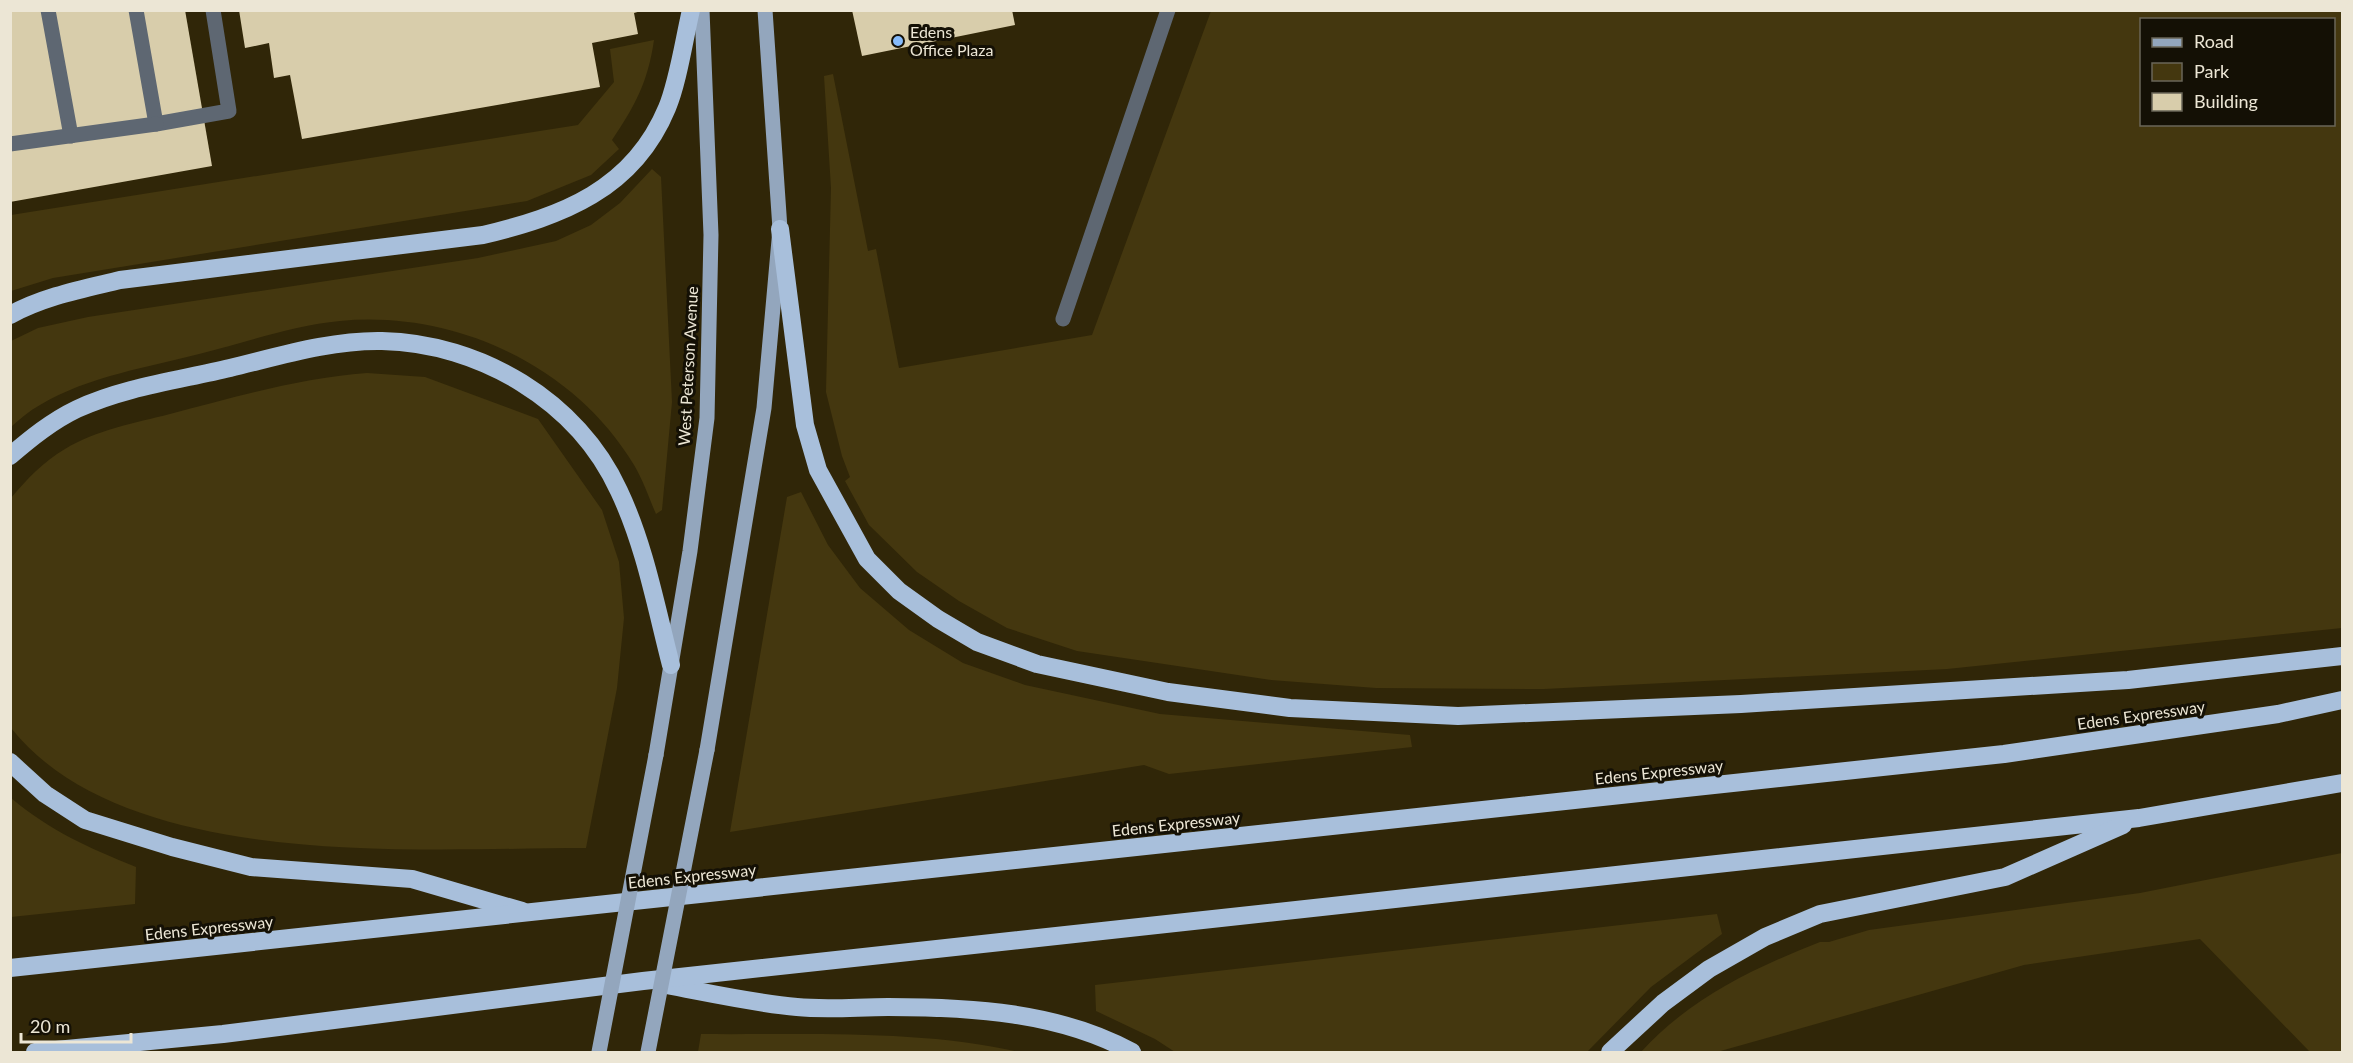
<svg xmlns="http://www.w3.org/2000/svg" width="2353" height="1063" font-family="Lato,sans-serif">
  <style>
    .green { fill: #44370f; fill-rule: evenodd }
    .building { fill: #d8cdab }
    .lines { fill: none; stroke-linecap: round; stroke-linejoin: round }
    .minor { stroke: #5e6772; stroke-width: 15 }
    .major { stroke: #93a6bd; stroke-width: 15 }
    .highway { stroke: #a8bfdb; stroke-width: 18 }
    .major-bridge { stroke: #93a6bd; stroke-width: 15 }
    .poi-dot { fill: #86bbfb; stroke: #141005; stroke-width: 2 }
    .labels { text-anchor: middle; stroke-width: 6; stroke-linejoin: round; paint-order: stroke }
    .poi-label { font-size: 16px; fill: #ece6d5; stroke: #141005; text-anchor: start }
    .street-label { font-size: 16px; fill: #ece6d5; stroke: #141005 }
  </style>
  <rect width="100%" height="100%" fill="#302608"/>
  <g class="green">
    <path d="M1211,11H2342V628L1947,669L1544,689L1376,688L1271,680L1077,651L1007,628L959,601L917,572L869,525L845,481L850,477L842,456L826,392L831,188L824,76L833,74L868,251L876,249L899,368L1092,335ZM2142,20H2334V124H2142Z"/>
    <path d="M654,40C648,82 635,106 612,140L619,149L591,175L527,201L53,278L11,291V215L578,125L614,82L610,49Z"/>
    <path d="M652,169L661,177L672,402L662,510L656,514C649,498 643,480 634,465C574,365 454,310 340,321C294,325 248,342 203,353C150,367 88,376 40,405C29,411 20,419 11,427V341L38,328L88,317L478,258L556,241L591,225L620,203Z"/>
    <path d="M367,373L425,377L538,419L602,510L619,562L624,618L617,688L586,848C419,848 126,872 11,728V498C27,479 43,462 65,449C96,430 135,423 170,414C235,397 300,378 367,373Z"/>
    <path d="M801,492L828,545L860,588L909,630L963,663L1025,685L1160,714L1410,735L1412,747L1169,774L1144,765L730,832L787,497Z"/>
    <path d="M11,798C52,832 87,847 136,867L135,904L11,917Z"/>
    <path d="M2342,853V1052H2310L2200,939L2024,965L1717,1052H1641C1690,998 1754,968 1820,942H1829L1869,930L2140,893Z"/>
    <path d="M1717,914L1722,934L1651,987L1587,1052H1175L1155,1039L1096,1011L1095,985Z"/>
    <path d="M701,1034C803,1035 919,1029 1019,1052H698Z"/>
  </g>
  <g class="building">
    <path d="M10,10H185L212,166L10,202Z"/>
    <path d="M239,10H641V11L634,13L638,34L592,43L600,87L302,139L290,75L274,78L269,43L245,48Z"/>
    <path d="M852,10H1012L1015,25L862,56Z"/>
  </g>
  <g class="lines">
    <g class="minor">
      <path d="M48,10L71,136"/>
      <path d="M136,10L156,124L229,111L213,10"/>
      <path d="M10,144L156,124"/>
      <path d="M1063,319L1168,10"/>
    </g>
    <g class="major">
      <path d="M707,750L764,408L780,229L765,10"/>
      <path d="M656,755L690,551L707,418L711,235L702,10"/>
    </g>
    <g class="highway">
      <path d="M780,229L805,425L818,470L867,559L899,591L938,619L977,642L1037,664L1168,692L1290,708L1458,716L1741,704L2128,680L2342,656"/>
      <path d="M10,315C45,296 83,289 120,280L483,235C562,216 633,190 667,108C678,82 684,40 691,10"/>
      <path d="M10,456C31,438 52,421 77,409C124,387 180,380 230,368C280,356 331,340 382,341C480,343 578,401 619,491C645,546 656,607 671,665"/>
      <path d="M10,762L45,794L85,820L172,847L251,867L412,879L522,911"/>
      <path d="M10,968L2004,754L2278,714L2342,700"/>
      <path d="M666,985C709,993 753,1003 797,1007C826,1010 858,1007 888,1007C971,1007 1059,1012 1132,1052"/>
      <path d="M35,1052L223,1034L643,981L2139,818L2342,783"/>
      <path d="M1610,1052L1663,1003L1709,969L1765,937L1820,914L2005,877L2123,825"/>
    </g>
    <g class="major-bridge">
      <path d="M599,1052L656,755"/>
      <path d="M648,1052L707,750"/>
    </g>
  </g>
  <circle class="poi-dot" cx="898" cy="41" r="6"/>
  <g class="labels">
    <g class="poi-label">
      <text x="910" y="38">Edens<tspan x="910" dy="18">Office Plaza</tspan></text>
    </g>
    <g class="street-label">
      <text transform="translate(688 366) rotate(-87)" y="6">West Peterson Avenue</text>
      <text transform="translate(2141 715) rotate(-8)" y="6">Edens Expressway</text>
      <text transform="translate(1659 772) rotate(-6)" y="6">Edens Expressway</text>
      <text transform="translate(1176 824) rotate(-6)" y="6">Edens Expressway</text>
      <text transform="translate(692 876) rotate(-6)" y="6">Edens Expressway</text>
      <text transform="translate(209 928) rotate(-6)" y="6">Edens Expressway</text>
    </g>
  </g>
  <rect width="2353" height="1063" fill="none" stroke="#ece6d5" stroke-width="24"/>
  <rect x="2140" y="18" width="195" height="108" fill="#141005" stroke="#6a6658" stroke-width="1.5"/>
  <rect x="2152" y="38" width="30" height="9" fill="#93a6bd" stroke="#6a6658" stroke-width="1.5"/>
  <text x="2194" y="48" font-size="18" fill="#ece6d5">Road</text>
  <rect x="2152" y="63" width="30" height="18" fill="#44370f" stroke="#6a6658" stroke-width="1.5"/>
  <text x="2194" y="78" font-size="18" fill="#ece6d5">Park</text>
  <rect x="2152" y="93" width="30" height="18" fill="#d8cdab" stroke="#6a6658" stroke-width="1.5"/>
  <text x="2194" y="108" font-size="18" fill="#ece6d5">Building</text>
  <path d="M21 1033v9h110v-9" fill="none" stroke="#ece6d5" stroke-width="3"/>
  <text x="30" y="1033" font-size="18" fill="#ece6d5" stroke="#141005" stroke-width="4.5" paint-order="stroke">20 m</text>
</svg>
